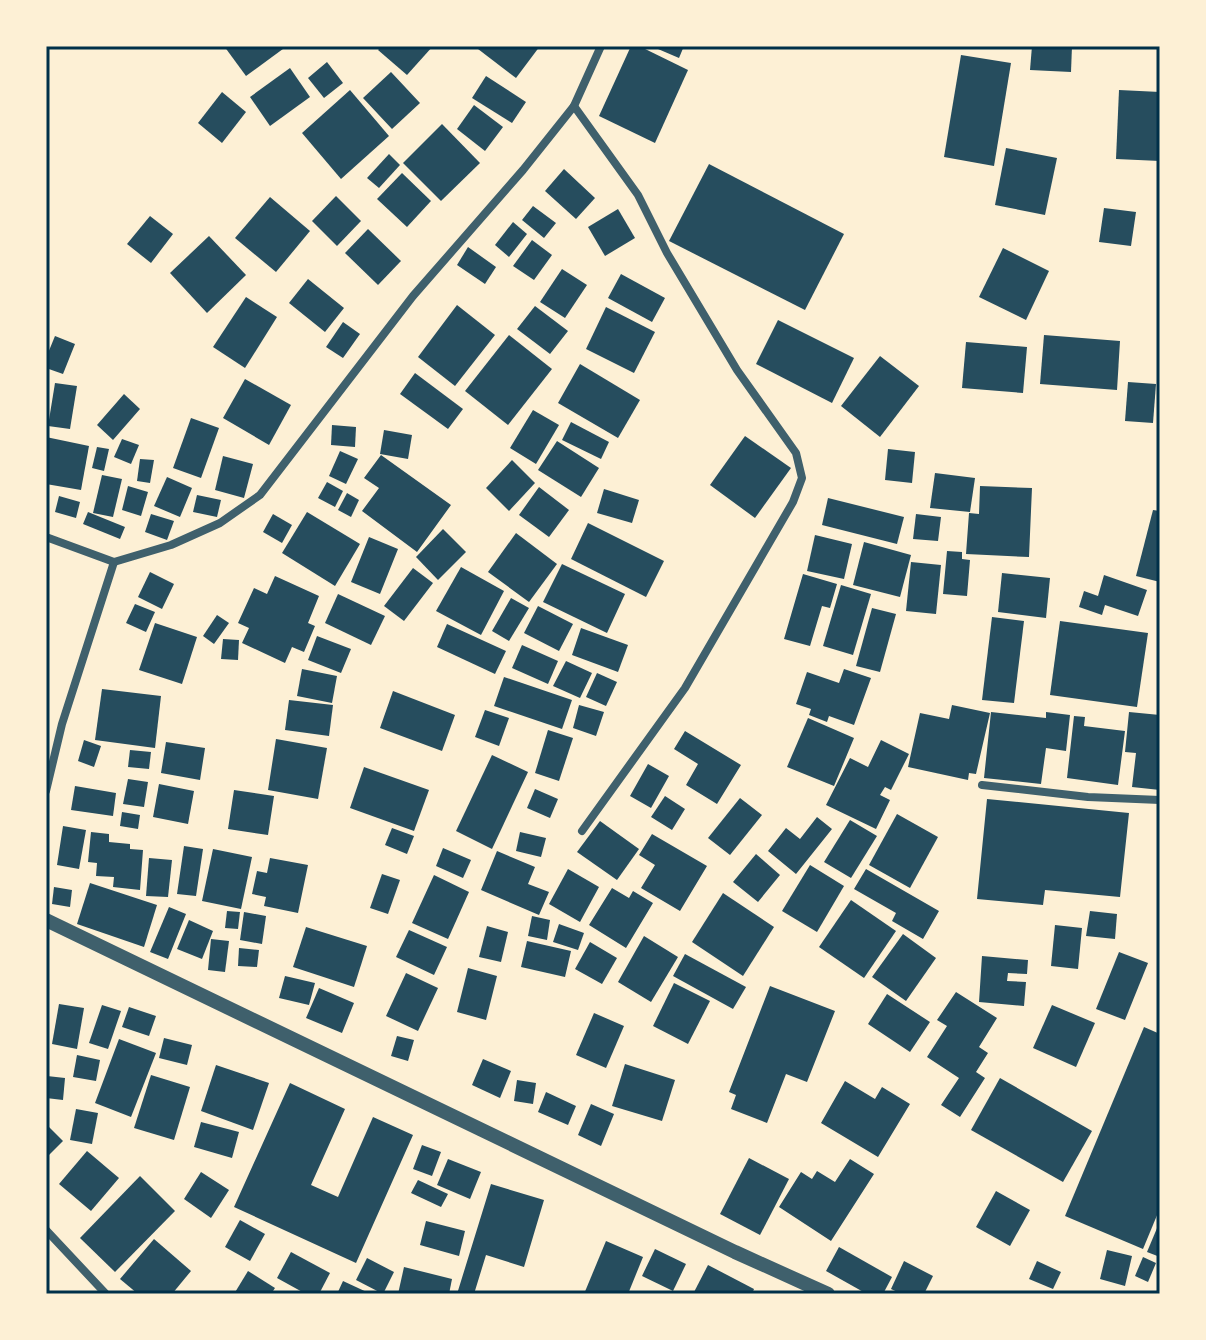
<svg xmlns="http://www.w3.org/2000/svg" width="1206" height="1340" font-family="'Roboto Condensed',sans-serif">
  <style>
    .building { fill: #264d5e }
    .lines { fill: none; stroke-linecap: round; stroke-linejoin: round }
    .minor { stroke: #3f606c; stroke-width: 8 }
    .tertiary { stroke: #3f606c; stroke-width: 14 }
    .neatline { fill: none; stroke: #003049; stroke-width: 3 }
  </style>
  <rect width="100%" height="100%" fill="#fdf0d5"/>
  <g class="building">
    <path d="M224,46H287L246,76Z"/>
    <path d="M382,46H433L407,75L378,50Z"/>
    <path d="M480,46H540L516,78L478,49Z"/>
    <path d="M631,46H639L688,70L655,143L599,116Z"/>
    <path d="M651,46H684L679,58Z"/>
    <path d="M1032,46H1072L1071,72L1030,70Z"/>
    <path d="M961,55L1011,63L994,166L944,157Z"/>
    <path d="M327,62L343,83L324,98L308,78Z"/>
    <path d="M290,68L310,97L270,126L250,97Z"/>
    <path d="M391,72L420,103L392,129L363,98Z"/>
    <path d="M486,76L526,102L512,123L472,98Z"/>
    <path d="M350,90L389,136L341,179L302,133Z"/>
    <path d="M1119,90L1160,92V161L1116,159Z"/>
    <path d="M222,92L246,112L222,143L198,123Z"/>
    <path d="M474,105L503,127L485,151L457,129Z"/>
    <path d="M442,124L480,163L441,201L403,163Z"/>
    <path d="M1006,148L1057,158L1045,215L995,205Z"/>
    <path d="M389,154L400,165L379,188L367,178Z"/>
    <path d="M709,164L844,234L805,310L669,241Z"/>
    <path d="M564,169L595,198L576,219L545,191Z"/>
    <path d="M402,173L431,201L407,227L377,199Z"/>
    <path d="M336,196L361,221L337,246L312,221Z"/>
    <path d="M270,197L310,231L276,272L235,238Z"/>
    <path d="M533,206L556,223L544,238L522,220Z"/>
    <path d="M1104,208L1136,212L1131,246L1099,242Z"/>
    <path d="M618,209L635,238L605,256L588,227Z"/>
    <path d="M150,216L173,234L151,263L127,244Z"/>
    <path d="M513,222L527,234L509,257L495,245Z"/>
    <path d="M368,229L401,261L378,285L345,253Z"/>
    <path d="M209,236L246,275L207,313L170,273Z"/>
    <path d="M532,240L552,255L534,280L513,266Z"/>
    <path d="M468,247L496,267L485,284L457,265Z"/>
    <path d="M1003,248L1049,271L1026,320L979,297Z"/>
    <path d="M562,269L587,285L565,318L540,302Z"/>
    <path d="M621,274L665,298L652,322L608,298Z"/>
    <path d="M308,279L344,308L325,332L289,303Z"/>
    <path d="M246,297L277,317L245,368L213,347Z"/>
    <path d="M457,305L495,335L455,386L418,357Z"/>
    <path d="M535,306L568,331L550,354L517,329Z"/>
    <path d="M606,307L655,332L634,373L586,349Z"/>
    <path d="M778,320L854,358L832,403L756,364Z"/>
    <path d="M343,322L360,334L343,358L326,347Z"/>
    <path d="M509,335L552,369L508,425L465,391Z"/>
    <path d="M1044,335L1120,341L1117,390L1040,384Z"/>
    <path d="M55,336L75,344L63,374L46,368V358Z"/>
    <path d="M966,342L1027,347L1023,393L962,388Z"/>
    <path d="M880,356L919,386L880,437L841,406Z"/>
    <path d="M580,364L640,400L618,438L558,403Z"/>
    <path d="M415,373L463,409L448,429L400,394Z"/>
    <path d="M245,379L291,405L269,445L223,418Z"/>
    <path d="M1128,382L1156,384L1153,423L1125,421Z"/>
    <path d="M55,383L77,386L70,429L48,426Z"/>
    <path d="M124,394L140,409L113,440L97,425Z"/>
    <path d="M533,410L559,425L536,464L510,448Z"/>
    <path d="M191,418L219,428L201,478L173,468Z"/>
    <path d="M571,422L609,442L601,459L562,440Z"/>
    <path d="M332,425L356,427L355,447L331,445Z"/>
    <path d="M384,430L412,435L408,459L380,454Z"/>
    <path d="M745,436L791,468L755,518L710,485Z"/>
    <path d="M46,437L89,446L81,490L46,484Z"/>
    <path d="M122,439L139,445L131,464L114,457Z"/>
    <path d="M557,441L599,468L581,497L538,470Z"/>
    <path d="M97,447L109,449L104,471L92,468Z"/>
    <path d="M888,449L915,452L912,483L885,480Z"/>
    <path d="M340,451L358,459L346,484L329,476Z"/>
    <path d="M381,455L451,505L417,552L362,511L379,488L364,478Z"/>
    <path d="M223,456L253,464L244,498L215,490Z"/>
    <path d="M140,459L154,460L150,483L137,481Z"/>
    <path d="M512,460L535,483L509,511L486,488Z"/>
    <path d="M935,473L975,478L970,512L930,508Z"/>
    <path d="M102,475L122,479L113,517L93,513Z"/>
    <path d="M167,477L192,488L180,517L154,506Z"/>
    <path d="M327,482L343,491L335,507L318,498Z"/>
    <path d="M128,486L148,492L141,516L122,510Z"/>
    <path d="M980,486L1032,488L1029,557L966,554L969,513L979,514Z"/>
    <path d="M539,487L569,510L549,537L519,515Z"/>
    <path d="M604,489L639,500L632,523L597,513Z"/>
    <path d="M347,493L359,500L351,517L338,510Z"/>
    <path d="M197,495L221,500L217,517L193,512Z"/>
    <path d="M59,496L80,502L76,518L55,512Z"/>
    <path d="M828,498L904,517L897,544L822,525Z"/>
    <path d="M1153,510L1160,511V582L1136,576Z"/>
    <path d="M88,512L125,527L120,539L83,524Z"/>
    <path d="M307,512L360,544L335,586L282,553Z"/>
    <path d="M151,514L174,521L167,540L145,532Z"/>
    <path d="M273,514L292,525L282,543L263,532Z"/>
    <path d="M916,514L941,517L938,541L913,539Z"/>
    <path d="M588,523L664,561L646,597L571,559Z"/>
    <path d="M443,529L466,552L438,580L416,557Z"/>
    <path d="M516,533L557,564L529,602L488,572Z"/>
    <path d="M815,535L852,544L844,579L807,571Z"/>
    <path d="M369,537L398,549L380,594L351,582Z"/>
    <path d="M864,542L911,555L900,597L853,585Z"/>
    <path d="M947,551L962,552V559L970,560L967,596L943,594Z"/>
    <path d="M911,562L941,565L936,614L906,611Z"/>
    <path d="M562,564L625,594L607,633L543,602Z"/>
    <path d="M461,567L504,591L481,635L436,611Z"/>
    <path d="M413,568L433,583L404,621L384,606Z"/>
    <path d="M150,572L174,584L162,609L138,597Z"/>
    <path d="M1002,573L1050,578L1046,618L998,612Z"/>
    <path d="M803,574L837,584L830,608L822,606L810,646L784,639Z"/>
    <path d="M1104,575L1147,590L1138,616L1105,605L1102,615L1079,607L1084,591L1098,596Z"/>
    <path d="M275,576L319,596L308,623L315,626L304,652L292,647L285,663L242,643L249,628L238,623L254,588L267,594Z"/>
    <path d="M841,585L871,594L853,655L823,646Z"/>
    <path d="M338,594L385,616L371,645L325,623Z"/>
    <path d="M511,598L529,608L509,641L492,631Z"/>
    <path d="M135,604L155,612L146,632L126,623Z"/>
    <path d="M538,606L573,624L559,651L524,633Z"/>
    <path d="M872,608L896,614L880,672L856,666Z"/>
    <path d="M217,615L229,623L214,644L203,636Z"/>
    <path d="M992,617L1024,621L1014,703L982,700Z"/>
    <path d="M1060,621L1148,633L1137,707L1050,695Z"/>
    <path d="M155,623L197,637L182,684L139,670Z"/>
    <path d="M447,624L506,651L495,674L437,647Z"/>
    <path d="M581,628L628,645L618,672L572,655Z"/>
    <path d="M317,636L351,649L341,673L308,660Z"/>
    <path d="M223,639L239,640L238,660L221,659Z"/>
    <path d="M522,645L558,661L548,684L512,668Z"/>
    <path d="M566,661L592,673L580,698L553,686Z"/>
    <path d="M302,669L337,676L332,703L297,696Z"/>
    <path d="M844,669L871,678L854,725L829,716L827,722L809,715L811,709L796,704L807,672L839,683Z"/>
    <path d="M597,673L617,682L606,706L586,697Z"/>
    <path d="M504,677L572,700L562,729L494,706Z"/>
    <path d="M102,689L161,696L155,748L95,740Z"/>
    <path d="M393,691L455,715L442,751L380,728Z"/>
    <path d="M289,700L333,705L329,736L285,730Z"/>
    <path d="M579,705L604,712L596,736L573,728Z"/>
    <path d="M952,705L990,713L976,774L969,773L968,780L908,767L920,713L949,719Z"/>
    <path d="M485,710L509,718L499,746L475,737Z"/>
    <path d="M991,712L1046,718V712L1070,715L1066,751L1046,748L1041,784L984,778Z"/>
    <path d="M1129,712L1160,715V790L1132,787L1136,753L1125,752Z"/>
    <path d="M1074,716L1085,717L1084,726L1125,731L1118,785L1067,778Z"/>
    <path d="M808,718L854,738L834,786L787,767Z"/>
    <path d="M548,730L573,738L559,781L535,773Z"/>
    <path d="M685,731L741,765L717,804L686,785L698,764L674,749Z"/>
    <path d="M276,739L327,748L318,799L268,790Z"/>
    <path d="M84,740L101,746L94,767L78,761Z"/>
    <path d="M881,740L909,754L891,790L885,787L880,795L890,800L876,829L826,805L850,758L868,767Z"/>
    <path d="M166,742L205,748L200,780L161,773Z"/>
    <path d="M130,750L151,752L149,769L128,767Z"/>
    <path d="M492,755L528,772L492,849L456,831Z"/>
    <path d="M648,764L669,776L651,808L630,796Z"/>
    <path d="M364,767L429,790L414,831L350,808Z"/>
    <path d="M128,779L148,782L144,807L123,804Z"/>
    <path d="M159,784L194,791L188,824L153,817Z"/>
    <path d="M75,786L116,793L113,816L71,810Z"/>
    <path d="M535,789L558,799L550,818L527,808Z"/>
    <path d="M234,790L274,796L268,835L228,829Z"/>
    <path d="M665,796L685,809L672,830L651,817Z"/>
    <path d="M740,798L762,815L730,855L708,838Z"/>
    <path d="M987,799L1129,813L1120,897L1045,890L1043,905L977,899Z"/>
    <path d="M122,812L140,815L138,829L120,826Z"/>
    <path d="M897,814L938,837L910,888L869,865Z"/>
    <path d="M817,817L832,829L796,874L768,851L786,828L800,839Z"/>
    <path d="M850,820L877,836L851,878L824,862Z"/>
    <path d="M600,821L639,849L617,880L577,852Z"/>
    <path d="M63,826L86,830L79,869L57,865Z"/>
    <path d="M392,828L414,836L407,854L385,845Z"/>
    <path d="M91,832L109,834V842L130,844V849L143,850L140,890L113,887L114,877L96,876L97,863L88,862Z"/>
    <path d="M520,832L546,838L541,857L516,851Z"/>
    <path d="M652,834L707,866L680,911L641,888L655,865L639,855Z"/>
    <path d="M184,846L203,849L196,896L177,894Z"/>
    <path d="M443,848L471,860L463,878L436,866Z"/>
    <path d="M213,849L252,857L241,909L202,901Z"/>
    <path d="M497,851L535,867L528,884L549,892L539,915L481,890Z"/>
    <path d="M756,854L780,875L758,902L733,882Z"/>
    <path d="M149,858L172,860L168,897L146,896Z"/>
    <path d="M270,858L308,865L298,913L264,906L266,897L252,894L257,871L267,873Z"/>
    <path d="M810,865L844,886L817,932L782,911Z"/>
    <path d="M568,869L599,887L580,922L549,904Z"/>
    <path d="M866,869L939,911L923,939L892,921L896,913L854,889Z"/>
    <path d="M382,874L400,880L388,914L370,908Z"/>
    <path d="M434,875L469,892L448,939L412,923Z"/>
    <path d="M90,883L157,905L144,947L77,924Z"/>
    <path d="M54,887L72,890L70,907L52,904Z"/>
    <path d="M612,888L629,898L633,891L653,903L626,948L589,925Z"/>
    <path d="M723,893L774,927L743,976L692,942Z"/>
    <path d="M851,900L896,931L864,978L819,947Z"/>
    <path d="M169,907L186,914L168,959L150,952Z"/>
    <path d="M227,911L240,912L238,929L225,928Z"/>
    <path d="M1090,911L1117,914L1115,939L1086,936Z"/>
    <path d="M244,912L266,916L262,944L240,940Z"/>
    <path d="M532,916L550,920L547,940L528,936Z"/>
    <path d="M189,920L213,931L202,959L177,949Z"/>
    <path d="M559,924L584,933L578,950L553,942Z"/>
    <path d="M1055,925L1082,928L1078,969L1051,966Z"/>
    <path d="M487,926L508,932L501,962L479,957Z"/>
    <path d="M306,927L367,946L354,987L293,967Z"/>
    <path d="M409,930L447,947L434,975L396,957Z"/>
    <path d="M903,934L936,958L906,1001L872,977Z"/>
    <path d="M644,936L678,957L651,1002L618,982Z"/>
    <path d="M211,939L229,941L225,972L208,970Z"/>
    <path d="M527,941L571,951L565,977L521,967Z"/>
    <path d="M590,942L617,958L602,984L575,969Z"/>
    <path d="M239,948L259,950L257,967L238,966Z"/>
    <path d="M1119,952L1148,963L1125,1020L1096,1009Z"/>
    <path d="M685,954L746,987L733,1009L673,976Z"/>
    <path d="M982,956L1028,960L1027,974L1008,973L1007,981L1026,982L1024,1006L979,1002Z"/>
    <path d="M468,968L497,976L486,1020L457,1012Z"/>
    <path d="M406,973L438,988L418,1031L386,1016Z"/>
    <path d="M285,976L315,983L309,1005L279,998Z"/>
    <path d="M674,983L710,1001L688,1044L653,1026Z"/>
    <path d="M770,986L835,1011L807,1082L786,1074L767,1123L731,1109L736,1095L729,1092Z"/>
    <path d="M319,988L354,1003L342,1033L306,1018Z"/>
    <path d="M956,992L997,1018L979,1047L988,1053L976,1072L985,1078L960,1117L941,1105L959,1078L927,1057L947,1026L937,1020Z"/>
    <path d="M887,994L930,1022L910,1052L868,1024Z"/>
    <path d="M59,1004L84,1008L77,1049L52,1044Z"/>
    <path d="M102,1005L121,1011L108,1049L89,1043Z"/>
    <path d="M1052,1005L1095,1023L1076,1067L1033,1048Z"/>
    <path d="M129,1007L156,1016L149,1036L122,1027Z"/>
    <path d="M594,1013L624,1026L606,1068L576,1055Z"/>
    <path d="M1144,1027L1160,1034V1208L1143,1249L1065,1216Z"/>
    <path d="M397,1036L414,1040L408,1061L391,1056Z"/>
    <path d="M164,1038L192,1045L187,1065L159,1058Z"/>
    <path d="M119,1039L156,1053L131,1117L95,1103Z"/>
    <path d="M77,1055L100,1060L96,1081L73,1077Z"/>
    <path d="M483,1059L511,1071L500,1098L472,1085Z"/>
    <path d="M625,1064L675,1080L662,1121L612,1106Z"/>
    <path d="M216,1065L269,1083L253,1130L201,1111Z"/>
    <path d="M151,1075L190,1087L174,1140L134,1128Z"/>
    <path d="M47,1076L65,1078L63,1100L46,1098Z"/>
    <path d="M1000,1078L1092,1131L1063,1182L971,1130Z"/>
    <path d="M517,1080L536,1083L533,1104L514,1101Z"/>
    <path d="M845,1081L875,1099L882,1087L910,1104L878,1157L821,1123Z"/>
    <path d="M290,1083L345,1109L311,1185L338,1197L373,1117L413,1135L356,1263L234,1207Z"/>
    <path d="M546,1092L576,1106L568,1125L538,1112Z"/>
    <path d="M591,1104L614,1114L601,1146L578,1135Z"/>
    <path d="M76,1109L98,1113L92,1144L70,1140Z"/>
    <path d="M201,1122L239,1132L232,1158L194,1147Z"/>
    <path d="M46,1124L63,1141L46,1158Z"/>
    <path d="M422,1145L441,1152L432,1176L413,1169Z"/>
    <path d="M87,1151L119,1178L91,1211L59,1184Z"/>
    <path d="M749,1158L789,1179L760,1235L720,1214Z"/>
    <path d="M448,1159L481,1172L470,1199L437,1185Z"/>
    <path d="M850,1159L874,1174L831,1241L779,1207L801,1172L812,1179L817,1171L835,1182Z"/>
    <path d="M201,1172L229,1190L211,1218L184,1199Z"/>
    <path d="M140,1176L175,1211L115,1272L80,1238Z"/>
    <path d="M418,1180L448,1194L441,1207L411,1193Z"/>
    <path d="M491,1184L544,1200L524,1267L486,1255L474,1294H457Z"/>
    <path d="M996,1191L1030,1210L1010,1246L976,1227Z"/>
    <path d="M240,1220L265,1234L250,1261L225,1247Z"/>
    <path d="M426,1221L465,1231L459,1256L420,1245Z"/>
    <path d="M1160,1221V1257L1147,1252Z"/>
    <path d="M154,1239L191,1271L172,1294H138L120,1279Z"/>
    <path d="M606,1241L643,1257L628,1294H584Z"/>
    <path d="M839,1247L892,1277L883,1294H867L826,1271Z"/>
    <path d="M655,1249L686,1264L673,1291L642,1276Z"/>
    <path d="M1107,1250L1132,1256L1125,1286L1100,1279Z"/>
    <path d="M291,1252L330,1273L319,1294H306L277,1278Z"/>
    <path d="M1143,1257L1156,1263L1148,1282L1135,1276Z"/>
    <path d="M367,1258L394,1272L383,1294L356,1280Z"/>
    <path d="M904,1261L933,1276L924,1294H902L891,1289Z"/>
    <path d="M1037,1261L1061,1272L1053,1289L1029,1279Z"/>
    <path d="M708,1265L754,1289L752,1294H693Z"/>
    <path d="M404,1267L452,1279L449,1294H398Z"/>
    <path d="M248,1271L275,1288L271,1294H234Z"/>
    <path d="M343,1281L371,1294H337Z"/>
  </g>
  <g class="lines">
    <g class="minor">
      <path d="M574,106L638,195L667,253L737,370L796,453L802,478L793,502L685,688L582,831"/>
      <path d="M46,537L114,562L62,724L46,791"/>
      <path d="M114,562L171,545L220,523L260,495L413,296L523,170L574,106L601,46"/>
      <path d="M982,785L1088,797L1160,800"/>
      <path d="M46,1230L106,1294"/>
    </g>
    <path class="tertiary" d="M46,920L735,1252L828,1294"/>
  </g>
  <rect width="1206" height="1340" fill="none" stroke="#fdf0d5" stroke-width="96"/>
  <rect x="48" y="48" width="1110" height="1244" class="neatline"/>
</svg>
